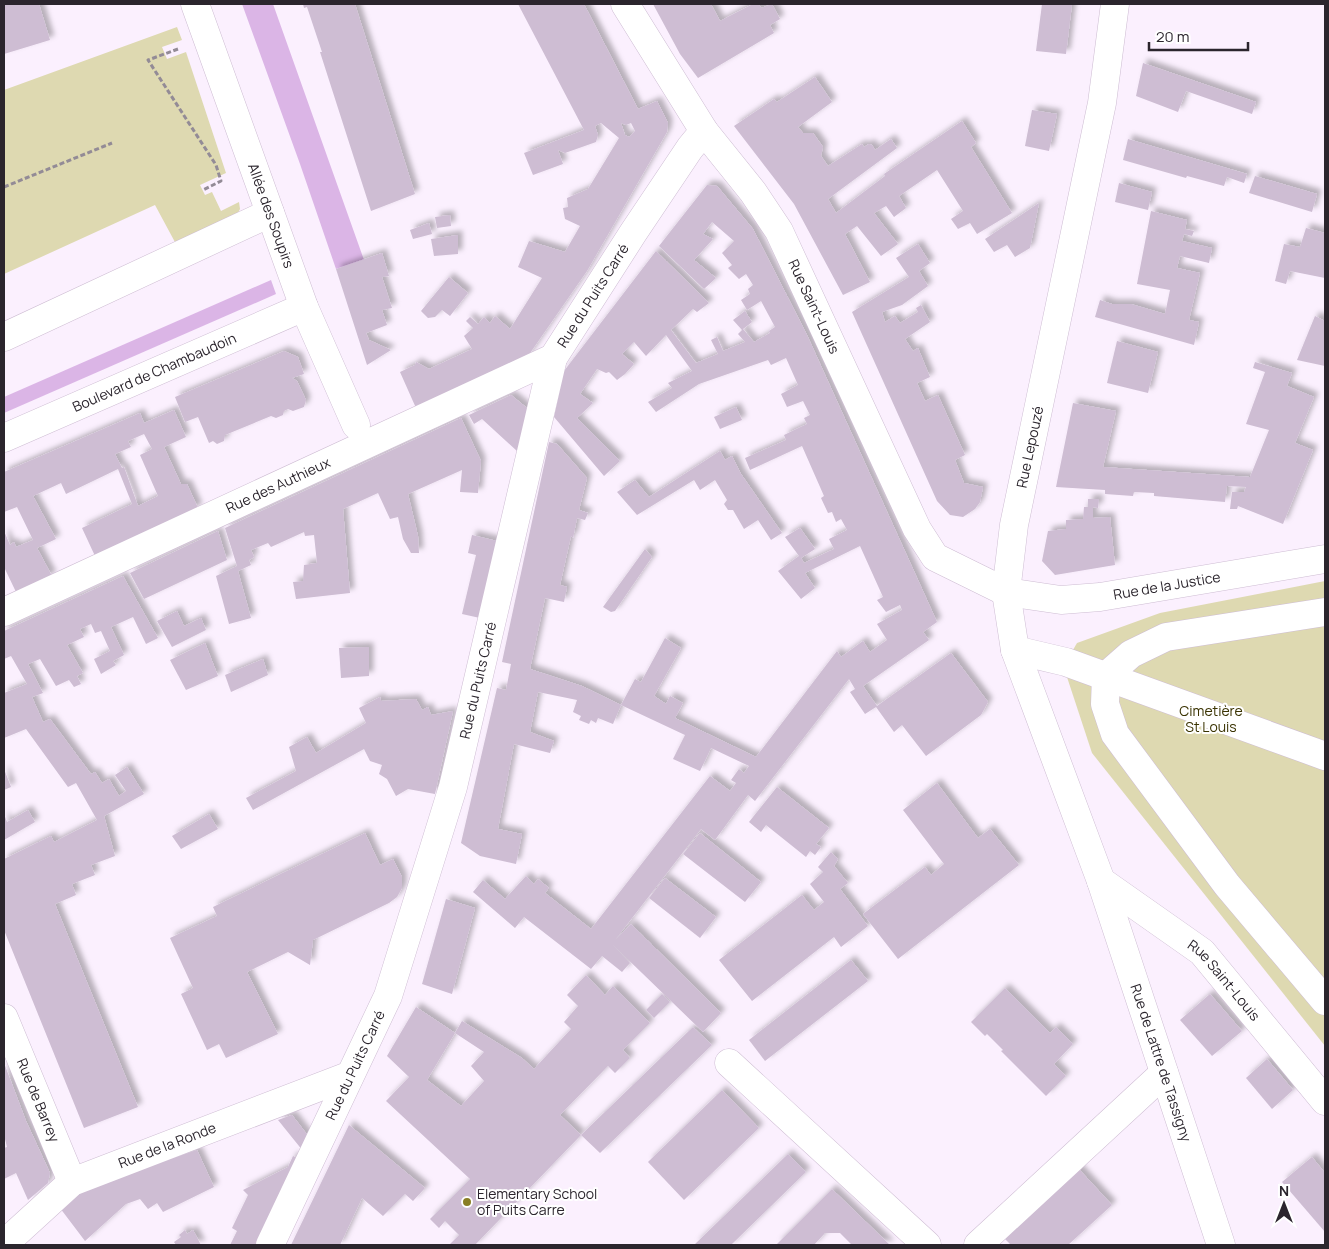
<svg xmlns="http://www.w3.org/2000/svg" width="1329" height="1249" font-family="Manrope,sans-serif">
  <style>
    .green { fill: #ded9b1 }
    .water { fill: #dbb5e6 }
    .building { fill: #cebdd3; fill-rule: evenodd; filter: url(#shadow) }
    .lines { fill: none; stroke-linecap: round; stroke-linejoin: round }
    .minor-casing { stroke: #cebdd3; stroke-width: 29 }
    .major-casing { stroke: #cebdd3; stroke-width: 29 }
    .path { stroke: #938b96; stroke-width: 3; stroke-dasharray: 5 2.5; stroke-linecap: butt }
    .minor { stroke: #fff; stroke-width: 28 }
    .major { stroke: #fff; stroke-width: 28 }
    .poi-dot { fill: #897e24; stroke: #fff; stroke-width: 2 }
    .labels { text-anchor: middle; stroke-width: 4; stroke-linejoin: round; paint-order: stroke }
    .street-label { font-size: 14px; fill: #2b252d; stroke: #fff }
    .park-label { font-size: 14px; fill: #3a3302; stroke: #fff }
    .poi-label { font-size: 14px; fill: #2b252d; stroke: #fff; text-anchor: start }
  </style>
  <defs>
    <filter id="shadow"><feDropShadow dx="4.5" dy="-4.5" stdDeviation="2.5" flood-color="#0004"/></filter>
  </defs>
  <rect width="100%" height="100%" fill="#fbf0fe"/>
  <g class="green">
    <path d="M177,27L182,40L162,47L167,59L186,52L226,173L200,185L205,195L212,192L221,211L239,202L240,209L237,215L176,244L155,205L4,274V90Z"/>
    <path d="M1325,581V1046L1092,753L1065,671L1066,662L1077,643L1160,613Z"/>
  </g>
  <g class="water">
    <path d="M242,4H273L364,260L336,269L300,164Z"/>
    <path d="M271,280L276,294L4,413V397Z"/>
  </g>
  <g class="building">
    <path d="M4,4H39L50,40L4,54Z"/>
    <path d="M303,4H355L415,194L371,211L320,52H322L307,7L304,8Z"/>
    <path d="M518,4H584L638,109L657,101L668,123L667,132L587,271L528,356L416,408L400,372L415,365L416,362L429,369L472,349L464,336L473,328L466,321L470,317L478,324L484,317L490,323L495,316L510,329L542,278L518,267L529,241L565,252L580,226L565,219L563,208L568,207L567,198L588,189L619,138L601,123L595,126L598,135L596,142L565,153L558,150L563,164L533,175L524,153L584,130ZM621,123L626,125L631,123L635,131L629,137L625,135Z"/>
    <path d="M653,4H711L720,21L753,4H759L761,8L772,4L780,19L770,25L774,33L698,78L680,54Z"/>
    <path d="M1042,4H1072L1066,54L1036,51Z"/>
    <path d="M1143,63L1256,102L1252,114L1186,91L1178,112L1136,96Z"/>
    <path d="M815,77L832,102L798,127L803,133H813L823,147L821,156L828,166L862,144L864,147L869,144L872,145L875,150L891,139L897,148L828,199L836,213L885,176L884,174L962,121L976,143L971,147L1012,213L977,234L970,223L958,229L951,219L963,211L937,170L899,196L906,208L894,217L886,206L874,213L898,244L881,256L857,226L845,234L870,282L843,295L794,204L734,126L774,99L777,102Z"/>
    <path d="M1032,110L1057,114L1049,151L1025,146Z"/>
    <path d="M1128,139L1247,174L1244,183L1227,177L1224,186L1187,176L1186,178L1123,160Z"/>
    <path d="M1255,176L1317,194L1312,212L1249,193Z"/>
    <path d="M1119,183L1152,192L1148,210L1115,202Z"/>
    <path d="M707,185L717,186L753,229L807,335L937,622L923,632L929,640L863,686L877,706L951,653L988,702L981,715L926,756L902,725L894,732L876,707L865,714L850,692L855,689L849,679L755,801L748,795L715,840L701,829L615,940L631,924L721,1013L703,1032L612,944L630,963L622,972L602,956L591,969L524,917L515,928L473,892L483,880L505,899L526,876L534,884L538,879L549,888L545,893L591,929L710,776L730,791L736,783L731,780L739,769L744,773L749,766L711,748L700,771L673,759L685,735L621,705L613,724L598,718L596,723L591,720L589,724L579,720L581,716L573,712L577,700L538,692L530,732L554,741L550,753L514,744L498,829L522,834L516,864L480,856L461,843L497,688L506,690L511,664L502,662L549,442L557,444L587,478L579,510L588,513L585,520L577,518L573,538L571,536L560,585L567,587L564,602L545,598L530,669L582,686L621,705L635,679L641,682L665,638L681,648L654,696L666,704L670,696L683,703L675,718L756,757L837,651L841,657L863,641L870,652L887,640L877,624L902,610L900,605L886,612L877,600L883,597L860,546L805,573L815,588L801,599L778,571L799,556L785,537L800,528L815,549L801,558L804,563L834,549L829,539L847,530L841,519L836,522L832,512L828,513L821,498L824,496L802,446L750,470L745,458L786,440L784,435L807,424L804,418L810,415L803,401L787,407L781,394L798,385L786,358L771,365L768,360L699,384L656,412L648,402L672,388L668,383L692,371L666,335L646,356L634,342L622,354L634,364L625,374L617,380L609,372L606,373L597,369L580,394L593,403L577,418L620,461L604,476L554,417L564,371L656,251L709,303L697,312L693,309L671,330L696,363L718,354L711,340L717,337L723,351L745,342L738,334L742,330L733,320L745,311L752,322L743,329L754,342L770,333L769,331L775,327L761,301L747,310L741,300L750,294L748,289L753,285L746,274L739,279L728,268L732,265L722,253L734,241L712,222L703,234L713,239L694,260L716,278L704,289L659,246Z"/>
    <path d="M1039,203L1030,248L1015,257L1007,245L994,252L985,239Z"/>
    <path d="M1151,211L1187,220L1185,229L1194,231L1192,236L1184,234L1182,241L1212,248L1209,263L1180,256L1177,268L1200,273L1189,320L1199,322L1194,345L1095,317L1100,300L1112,304H1131L1165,314L1170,290L1137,284Z"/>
    <path d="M450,215L451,226L437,228L435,217Z"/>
    <path d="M429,223L432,234L413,239L410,230Z"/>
    <path d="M1306,228L1325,233V278L1290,271L1286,284L1275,281L1284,244L1300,247Z"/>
    <path d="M458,235V254L434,256L431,239Z"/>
    <path d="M918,244L930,263L919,271L928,286L902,305L882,312L885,322L895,316L900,323L918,312L916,308L921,305L930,322L905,339L913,351L918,348L930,377L917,383L925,401L938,395L965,455L955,460L964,483L983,487L980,502L975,509L963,517L950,515L937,501L852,312L909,277L896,258Z"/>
    <path d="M382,253L389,276L382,277L392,308L382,310L387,325L366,333L369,340L391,350L367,365L336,269Z"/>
    <path d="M449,277L468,293L450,316L442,310L435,317L428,318L421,311Z"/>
    <path d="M1315,316L1325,321V366L1297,360Z"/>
    <path d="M1117,341L1158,352L1148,393L1107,383Z"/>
    <path d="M284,351L298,357L304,374L292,378L297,381L306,400L304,407L293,411L288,409L284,411L283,415L276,418L271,416L225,435L224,441L217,444L213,441L209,443L198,417L185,422L175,397Z"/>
    <path d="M1255,362L1292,373L1287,386L1314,397L1295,443L1313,450L1283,524L1238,506L1237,509H1230L1232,492H1244L1246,487L1227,486L1225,502L1154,496V493L1134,492L1133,496L1105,494V490L1056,487L1073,403L1116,411L1103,467L1250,477L1269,430L1246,424L1265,372L1253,368Z"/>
    <path d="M511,395L527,408L517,451L482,419L474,424L469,415Z"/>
    <path d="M736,407L742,420L720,429L714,417Z"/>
    <path d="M174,410L186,437L164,447L181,484H187L198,508L95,556L82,528L132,504L118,469L66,494L61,483L33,496L56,539L37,548L52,576L16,592L4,567V531L10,545L14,542L16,547L33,540L17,507L4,512V472L140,413L144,423ZM144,434L152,449L140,455L158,496L138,506L124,467L122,468L115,454L131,447L128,441Z"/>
    <path d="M461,418L481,461L478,493L460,492L462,470L408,494L418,536L419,553H411L403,539L398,517L390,519L378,493L343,509L350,593L296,599L293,582L303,581L304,565L317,563L314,535L305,536L304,532L271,547L268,543L251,550L254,557L249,560L251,565L238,571L251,618L229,624L216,576L237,566L225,528Z"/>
    <path d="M720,451L725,460L732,456L741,474L782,533L771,540L758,520L744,529L733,510H728L724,504L727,500L715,480L700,490L694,480L637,515L617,492L635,480L649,497Z"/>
    <path d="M1088,499H1099L1098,508L1093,507V518L1110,517L1115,565L1055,575L1042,561L1048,531L1066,529V520L1083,519L1084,507H1088Z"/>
    <path d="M218,531L227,560L144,599L130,573Z"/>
    <path d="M472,535L497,541L480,618L462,614L476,555L468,553Z"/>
    <path d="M645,549L652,557L615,611L611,612L603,607Z"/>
    <path d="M123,576L158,638L146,644L133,617L111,627L124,655L113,661L116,665L101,674L94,659L110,651L101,631L95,633L91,624L80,629L84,637L67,645L83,673L77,676L81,684L74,687L69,680L56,686L40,659L28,664L43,693L32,697L43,722L50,719L91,774L95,772L102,783L109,779L119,796L126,791L115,775L127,767L144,794L104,816L115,856L91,865L95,875L72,884L76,895L55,904L138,1107L84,1128L4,930V859L51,836L54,842L97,820L76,783L68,787L26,729L4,738V693L27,684L11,656L4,659V631Z"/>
    <path d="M177,611L184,626L201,618L206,630L172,647L157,621Z"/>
    <path d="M205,643L218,676L186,690L170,660Z"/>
    <path d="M369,647V676L341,678L339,648Z"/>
    <path d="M263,659L268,675L231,692L225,675Z"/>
    <path d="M380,697L381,701L416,699L422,710L428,707L431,715L453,711L435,794L408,789L396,796L387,779L379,774L382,765L370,761L364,749L253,810L246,798L296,771L289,747L307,737L316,753L366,723L359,708Z"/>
    <path d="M4,769L11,787L4,790Z"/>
    <path d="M937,783L978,838L990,829L1019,865L898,959L863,914L925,867L931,875L944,864L903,810Z"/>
    <path d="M777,787L829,828L816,844L821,847L815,855L810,851L806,857L766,825L761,832L749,822Z"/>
    <path d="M28,810L35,822L4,840V814L7,822Z"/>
    <path d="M209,814L218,829L181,849L172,836Z"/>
    <path d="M365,833L380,865L393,859L402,877V888L397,897L389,903L313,940L310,965L288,952L247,972L278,1034L226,1058L219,1044L207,1050L181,994L193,988L170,938L217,916L213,907Z"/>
    <path d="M700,833L761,882L745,902L683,854Z"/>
    <path d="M831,852L838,859L834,866L848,883L840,889L868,926L841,947L834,937L752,1001L719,960L802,895L814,910L824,902L810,884L823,872L818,867Z"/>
    <path d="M665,878L716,917L700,938L649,898Z"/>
    <path d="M446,899L475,908L452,994L422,984Z"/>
    <path d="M851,960L868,981L765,1061L749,1040Z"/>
    <path d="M586,975L605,995L613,986L650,1023L623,1050L630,1058L615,1073L608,1066L560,1115L581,1135L475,1245H449L459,1235L445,1221L439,1228L430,1219L470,1179L386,1101L409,1077L387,1056L416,1007L455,1033L427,1080L461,1106L484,1081L471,1066L484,1052L455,1033L462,1021L522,1058L534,1069L571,1029L564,1022L578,1006L567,995Z"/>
    <path d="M1005,988L1050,1033L1056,1027L1073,1044L1054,1064L1066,1076L1046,1096L1001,1051L1003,1050L987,1034L985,1036L971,1022Z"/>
    <path d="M662,994L670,1002L654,1018L646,1010Z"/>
    <path d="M1210,994L1242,1031L1212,1056L1180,1020Z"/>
    <path d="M693,1027L712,1045L600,1153L581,1135Z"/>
    <path d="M1267,1059L1293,1090L1272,1109L1246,1078Z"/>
    <path d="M4,1063L26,1121L50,1173L48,1183L28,1200L16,1173L4,1179V1148L7,1147L4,1135Z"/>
    <path d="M722,1090L759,1128L684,1200L648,1162Z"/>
    <path d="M292,1115L309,1137L303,1151L278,1120Z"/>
    <path d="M349,1125L425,1188L413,1201L405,1194L383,1216L362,1198L340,1245H291Z"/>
    <path d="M197,1150L214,1187L163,1212L157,1203L148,1209L140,1199L126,1204L85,1241L60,1208L80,1190Z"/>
    <path d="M788,1154L806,1172L731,1245H694Z"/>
    <path d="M293,1156L299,1159L258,1245H230L237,1231L232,1228L248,1195L243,1190L288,1167Z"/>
    <path d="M1312,1157L1325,1173V1232L1282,1182Z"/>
    <path d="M1076,1166L1112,1205L1068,1245H1011L1001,1235Z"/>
    <path d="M832,1189L890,1245H852L840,1233H825L814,1245H776Z"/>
    <path d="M185,1230L187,1234L193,1230L201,1245H176L174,1242L181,1237L179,1235Z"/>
  </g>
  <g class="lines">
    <g class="minor-casing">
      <g id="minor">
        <path id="s1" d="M195,4L304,307L356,425"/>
        <path id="s2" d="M625,4L704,131L753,192L779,231L917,529L935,557L1006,592L1061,600L1100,597L1325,559"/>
        <path d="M4,337L270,213"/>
        <path id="s3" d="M4,438L304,307"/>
        <path id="s4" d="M4,612L553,358"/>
        <path d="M1325,612L1166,637L1131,654L1106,676L1105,704L1115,734L1227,885L1325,1001"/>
        <path d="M1015,650L1066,662L1325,756"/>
        <path id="s5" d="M1101,881L1202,952L1325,1101"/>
        <path id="s6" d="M4,1018L72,1182"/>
        <path d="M729,1063L927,1245"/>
        <path id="s7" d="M4,1244L72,1182L348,1076"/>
        <path id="s8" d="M270,1245L388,996L453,787L553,358L633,233L690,148L704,131"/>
        <path d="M978,1245L1164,1073"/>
      </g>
    </g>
    <g class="major-casing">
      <g id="major">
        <path id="s9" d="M1115,4L1102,103L1014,525L1006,592L1015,650L1101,881L1221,1245"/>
      </g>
    </g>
    <g class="path">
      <path d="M178,49L148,60L216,165L221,181L203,190"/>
      <path d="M4,187L112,143"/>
    </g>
    <use href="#minor" class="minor"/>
    <use href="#major" class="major"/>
  </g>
  <circle class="poi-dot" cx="467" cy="1202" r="5"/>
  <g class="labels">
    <g class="street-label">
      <text dy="5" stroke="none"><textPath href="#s1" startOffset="225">Allée des Soupirs</textPath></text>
      <text dy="5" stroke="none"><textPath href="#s8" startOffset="1009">Rue du Puits Carré</textPath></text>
      <text dy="5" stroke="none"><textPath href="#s2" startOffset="358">Rue Saint-Louis</textPath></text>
      <text dy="5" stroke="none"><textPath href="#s3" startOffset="164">Boulevard de Chambaudoin</textPath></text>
      <text transform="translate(1030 447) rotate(-78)" y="5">Rue Lepouzé</text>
      <text dy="5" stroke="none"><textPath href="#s4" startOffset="302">Rue des Authieux</textPath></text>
      <text dy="5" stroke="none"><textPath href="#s2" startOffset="878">Rue de la Justice</textPath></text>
      <text dy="5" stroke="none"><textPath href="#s8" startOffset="604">Rue du Puits Carré</textPath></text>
      <text dy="5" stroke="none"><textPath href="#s5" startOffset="159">Rue Saint-Louis</textPath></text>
      <text dy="5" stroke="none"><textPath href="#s9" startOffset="1095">Rue de Lattre de Tassigny</textPath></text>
      <text dy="5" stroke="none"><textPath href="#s8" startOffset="199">Rue du Puits Carré</textPath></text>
      <text dy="5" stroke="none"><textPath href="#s6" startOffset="89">Rue de Barrey</textPath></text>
      <text dy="5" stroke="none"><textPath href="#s7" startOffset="194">Rue de la Ronde</textPath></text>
    </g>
    <g class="park-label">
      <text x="1211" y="716">Cimetière<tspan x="1211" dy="16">St Louis</tspan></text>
    </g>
    <g class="poi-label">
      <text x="477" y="1199">Elementary School<tspan x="477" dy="16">of Puits Carre</tspan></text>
    </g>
  </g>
  <rect width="1329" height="1249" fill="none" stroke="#2b252d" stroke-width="10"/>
  <g transform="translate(1284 1204)" stroke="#ffffff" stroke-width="4" paint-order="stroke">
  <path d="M0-4L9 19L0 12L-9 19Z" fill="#2b252d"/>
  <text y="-8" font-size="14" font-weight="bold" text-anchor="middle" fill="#2b252d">N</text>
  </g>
  <path d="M1149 42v8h99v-8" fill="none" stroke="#2b252d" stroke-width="2.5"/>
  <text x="1156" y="42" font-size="15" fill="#2b252d" stroke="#ffffff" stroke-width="4" paint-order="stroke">20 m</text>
</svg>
